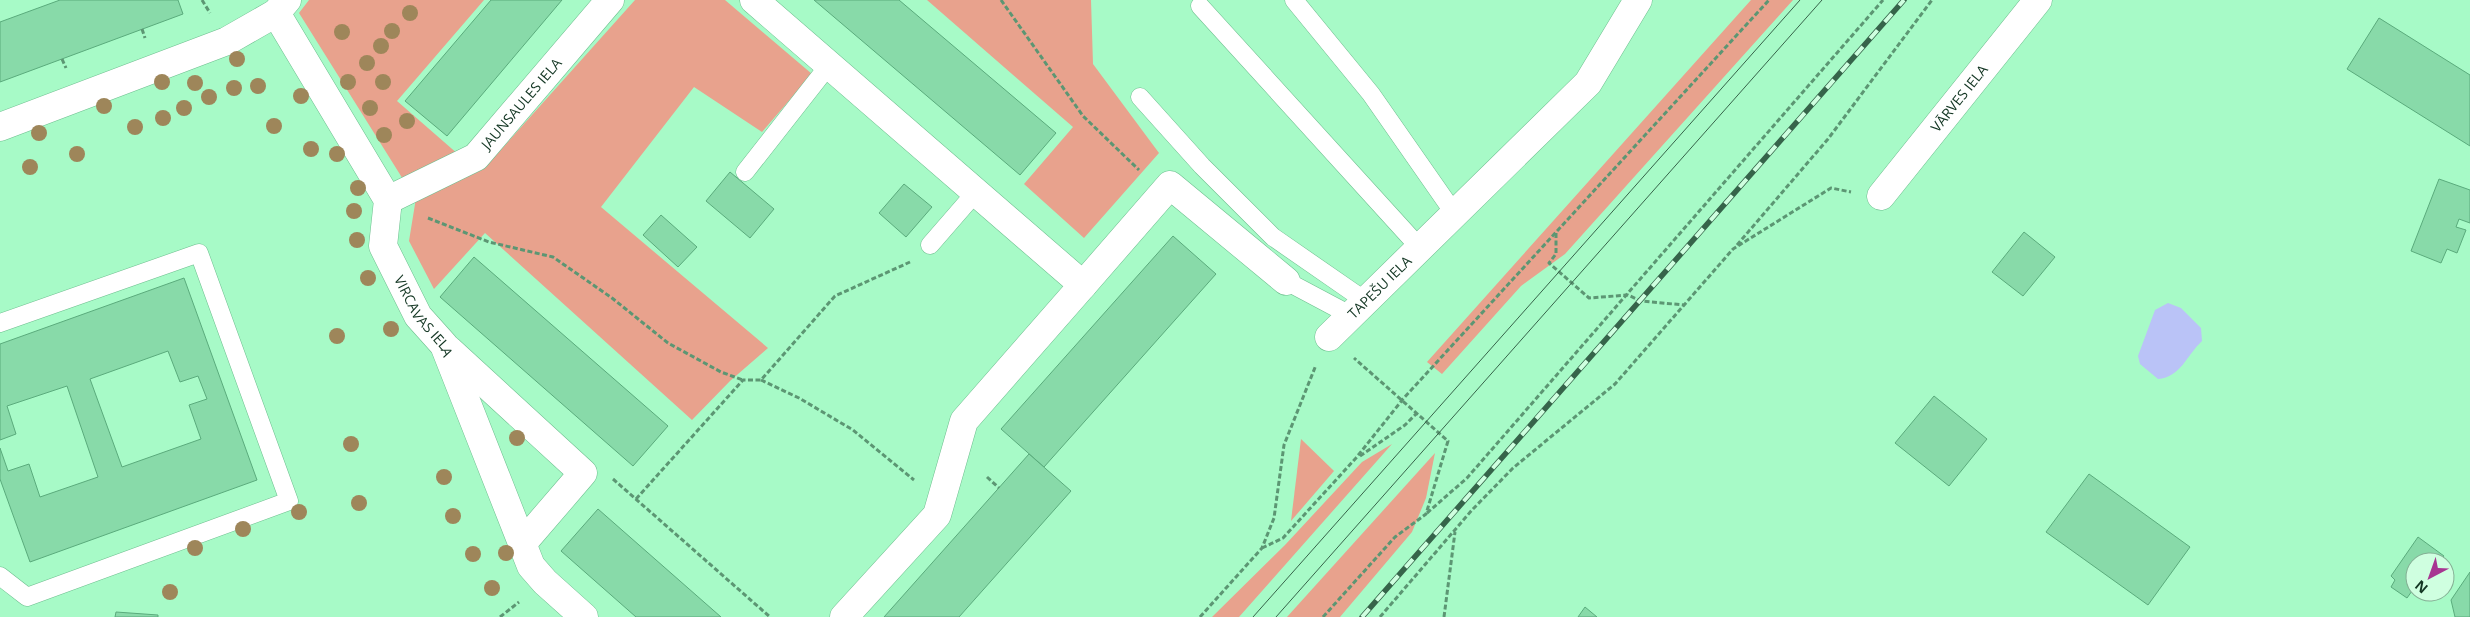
<svg xmlns="http://www.w3.org/2000/svg" width="2470" height="617" font-family="'Open Sans',sans-serif">
  <style>
    .green { fill: #e8a28d }
    .water { fill: #bac3f7 }
    .building { fill: #88daa9; stroke: #5aab7c; fill-rule: evenodd }
    .lines { fill: none; stroke-linecap: round; stroke-linejoin: round }
    .lane-casing { stroke: #6dbe8e; stroke-width: 19 }
    .street-casing { stroke: #6dbe8e; stroke-width: 29 }
    .path { stroke: #5c9673; stroke-width: 3; stroke-dasharray: 5 2.5; stroke-linecap: butt }
    .lane { stroke: #fff; stroke-width: 18 }
    .street { stroke: #fff; stroke-width: 28 }
    .tram { stroke: #36644a; stroke-width: 1 }
    .rail-casing { stroke: #36644a; stroke-width: 5.5 }
    .rail { stroke: #cfffe0; stroke-width: 4; stroke-dasharray: 11; stroke-linecap: butt }
    .tree { fill: #9e865a }
    .labels { text-anchor: middle; stroke-width: 5; stroke-linejoin: round; paint-order: stroke }
    .street-label { font-size: 14px; fill: #133623; stroke: #cfffe0 }
  </style>
  <rect width="100%" height="100%" fill="#a7fac7"/>
  <g class="green">
    <path d="M309,0H484L397,101L459,155L406,184L299,13Z"/>
    <path d="M635,0H725L812,74L762,132L694,87L601,207L768,348L730,381L692,420L485,233L434,289L409,241L416,198L498,153Z"/>
    <path d="M927,0H1091L1093,64L1159,153L1084,238L1024,184L1073,127Z"/>
    <path d="M1751,0H1793L1565,254L1521,286L1442,374L1427,362Z"/>
    <path d="M1301,439L1334,471L1291,521Z"/>
    <path d="M1392,444L1239,617H1212L1285,545L1362,462Z"/>
    <path d="M1435,453L1426,498L1412,532L1340,617H1287Z"/>
  </g>
  <path class="water" d="M2168,303L2181,308L2201,328L2202,341C2186,356 2181,377 2158,379L2140,364L2138,356L2155,310Z"/>
  <g class="building">
    <path d="M60,0H178L183,14L0,82V22Z"/>
    <path d="M491,0H562L447,136L405,101Z"/>
    <path d="M814,0H899L1056,133L1020,175Z"/>
    <path d="M2379,18L2470,75V146L2347,69Z"/>
    <path d="M730,172L774,209L750,238L706,201Z"/>
    <path d="M2439,179L2470,190V223L2459,219L2456,227L2466,230L2457,253L2447,249L2441,263L2411,251Z"/>
    <path d="M904,184L932,207L906,237L879,213Z"/>
    <path d="M661,215L697,247L678,267L643,235Z"/>
    <path d="M2024,232L2055,257L2023,296L1992,272Z"/>
    <path d="M1173,236L1216,274L1044,467L1001,429Z"/>
    <path d="M474,257L668,426L633,466L440,297Z"/>
    <path d="M184,278L257,480L30,562L0,479V448L8,471L29,464L40,497L98,477L67,386L7,406L16,434L0,440V344ZM168,351L180,382L198,376L207,399L189,405L201,439L122,467L90,379Z"/>
    <path d="M1934,396L1987,439L1949,486L1895,443Z"/>
    <path d="M1029,454L1071,491L959,617H884Z"/>
    <path d="M2089,474L2190,547L2148,605L2046,532Z"/>
    <path d="M598,509L721,617H636L561,551Z"/>
    <path d="M2418,537L2444,556L2439,562H2415V592H2418L2417,594L2412,591L2407,598L2391,587L2395,580L2391,576Z"/>
    <path d="M2470,572V617H2455L2451,600Z"/>
    <path d="M1585,607L1597,617H1578Z"/>
    <path d="M116,612L158,615V617H115Z"/>
  </g>
  <g class="lines">
    <g class="lane-casing">
      <g id="lane">
        <path d="M1294,0L1371,94L1454,213"/>
        <path d="M1200,6L1419,247"/>
        <path d="M1140,97L1202,166L1273,237L1364,300"/>
        <path d="M745,172L829,65"/>
        <path d="M930,245L976,192"/>
        <path d="M1286,281L1350,315"/>
        <path d="M0,323L199,253L289,501L27,597L0,576"/>
      </g>
    </g>
    <g class="street-casing">
      <g id="street">
        <path d="M754,0L1083,285L964,421L937,515L844,617"/>
        <path id="s1" d="M276,13L388,200L383,246L418,316L444,345L531,566L545,582L584,617"/>
        <path d="M0,127L227,41L276,13L287,0"/>
        <path id="s2" d="M1881,196L2038,0"/>
        <path id="s3" d="M388,200L476,157L610,0"/>
        <path d="M1083,285L1170,185L1286,281"/>
        <path id="s4" d="M1329,337L1588,83L1638,0"/>
        <path d="M449,350L583,473L522,544"/>
      </g>
    </g>
    <g class="path">
      <path d="M202,0L210,13"/>
      <path d="M1001,0L1083,116L1139,170"/>
      <path d="M142,29L145,38"/>
      <path d="M62,59L66,68"/>
      <path d="M428,218L489,242L553,257L612,298L668,343L721,372L743,380"/>
      <path d="M1556,233V254L1549,263L1589,298L1628,295L1641,301L1684,305"/>
      <path d="M1737,245L1828,139L1932,0"/>
      <path d="M761,380L799,398L853,430L914,480"/>
      <path d="M1360,456L1405,425L1417,413"/>
      <path d="M987,477L999,488"/>
      <path d="M613,479L770,617"/>
      <path d="M636,499L743,380H761L835,296L910,262"/>
      <path d="M1427,513L1467,478L1883,0"/>
      <path d="M1262,548L1283,538L1356,458L1403,399L1769,0"/>
      <path d="M500,617L519,602"/>
      <path d="M1200,617L1262,548L1274,518L1284,445L1316,365"/>
      <path d="M1323,617L1395,537L1426,514L1448,441L1354,358"/>
      <path d="M1380,617L1472,510L1513,468L1615,384L1733,249L1831,188L1851,192"/>
      <path d="M1444,617L1455,532"/>
    </g>
    <use href="#lane" class="lane"/>
    <use href="#street" class="street"/>
    <g class="tram">
      <path d="M1253,617L1800,0"/>
      <path d="M1276,617L1822,0"/>
    </g>
    <g class="rail-casing">
      <path id="rail" d="M1362,617L1904,0"/>
    </g>
    <use href="#rail" class="rail"/>
  </g>
  <g class="tree">
    <circle cx="410" cy="13" r="8"/>
    <circle cx="392" cy="31" r="8"/>
    <circle cx="342" cy="32" r="8"/>
    <circle cx="381" cy="46" r="8"/>
    <circle cx="237" cy="59" r="8"/>
    <circle cx="367" cy="63" r="8"/>
    <circle cx="162" cy="82" r="8"/>
    <circle cx="348" cy="82" r="8"/>
    <circle cx="383" cy="82" r="8"/>
    <circle cx="195" cy="83" r="8"/>
    <circle cx="258" cy="86" r="8"/>
    <circle cx="234" cy="88" r="8"/>
    <circle cx="301" cy="96" r="8"/>
    <circle cx="209" cy="97" r="8"/>
    <circle cx="104" cy="106" r="8"/>
    <circle cx="184" cy="108" r="8"/>
    <circle cx="370" cy="108" r="8"/>
    <circle cx="163" cy="118" r="8"/>
    <circle cx="407" cy="121" r="8"/>
    <circle cx="274" cy="126" r="8"/>
    <circle cx="135" cy="127" r="8"/>
    <circle cx="39" cy="133" r="8"/>
    <circle cx="384" cy="135" r="8"/>
    <circle cx="311" cy="149" r="8"/>
    <circle cx="77" cy="154" r="8"/>
    <circle cx="337" cy="154" r="8"/>
    <circle cx="30" cy="167" r="8"/>
    <circle cx="358" cy="188" r="8"/>
    <circle cx="354" cy="211" r="8"/>
    <circle cx="357" cy="240" r="8"/>
    <circle cx="368" cy="278" r="8"/>
    <circle cx="391" cy="329" r="8"/>
    <circle cx="337" cy="336" r="8"/>
    <circle cx="517" cy="438" r="8"/>
    <circle cx="351" cy="444" r="8"/>
    <circle cx="444" cy="477" r="8"/>
    <circle cx="359" cy="503" r="8"/>
    <circle cx="299" cy="512" r="8"/>
    <circle cx="453" cy="516" r="8"/>
    <circle cx="243" cy="529" r="8"/>
    <circle cx="195" cy="548" r="8"/>
    <circle cx="506" cy="553" r="8"/>
    <circle cx="473" cy="554" r="8"/>
    <circle cx="492" cy="588" r="8"/>
    <circle cx="170" cy="592" r="8"/>
  </g>
  <g class="labels">
    <g class="street-label">
      <text dy="5" stroke="none"><textPath href="#s2" startOffset="125">VĀRVES IELA</textPath></text>
      <text dy="5" stroke="none"><textPath href="#s3" startOffset="168">JAUNSAULES IELA</textPath></text>
      <text dy="5" stroke="none"><textPath href="#s4" startOffset="71">TAPEŠU IELA</textPath></text>
      <text dy="5" stroke="none"><textPath href="#s1" startOffset="346">VIRCAVAS IELA</textPath></text>
    </g>
  </g>
  <g transform="translate(2430 577) rotate(221)"><circle r="24" fill="#cfffe0" stroke="#84af94"/>
  <path d="M0-4L9 19L0 12L-9 19Z" fill="#a73591"/>
  <text y="-8" font-size="14" font-weight="bold" text-anchor="middle" fill="#133623">N</text>
  </g>
</svg>
